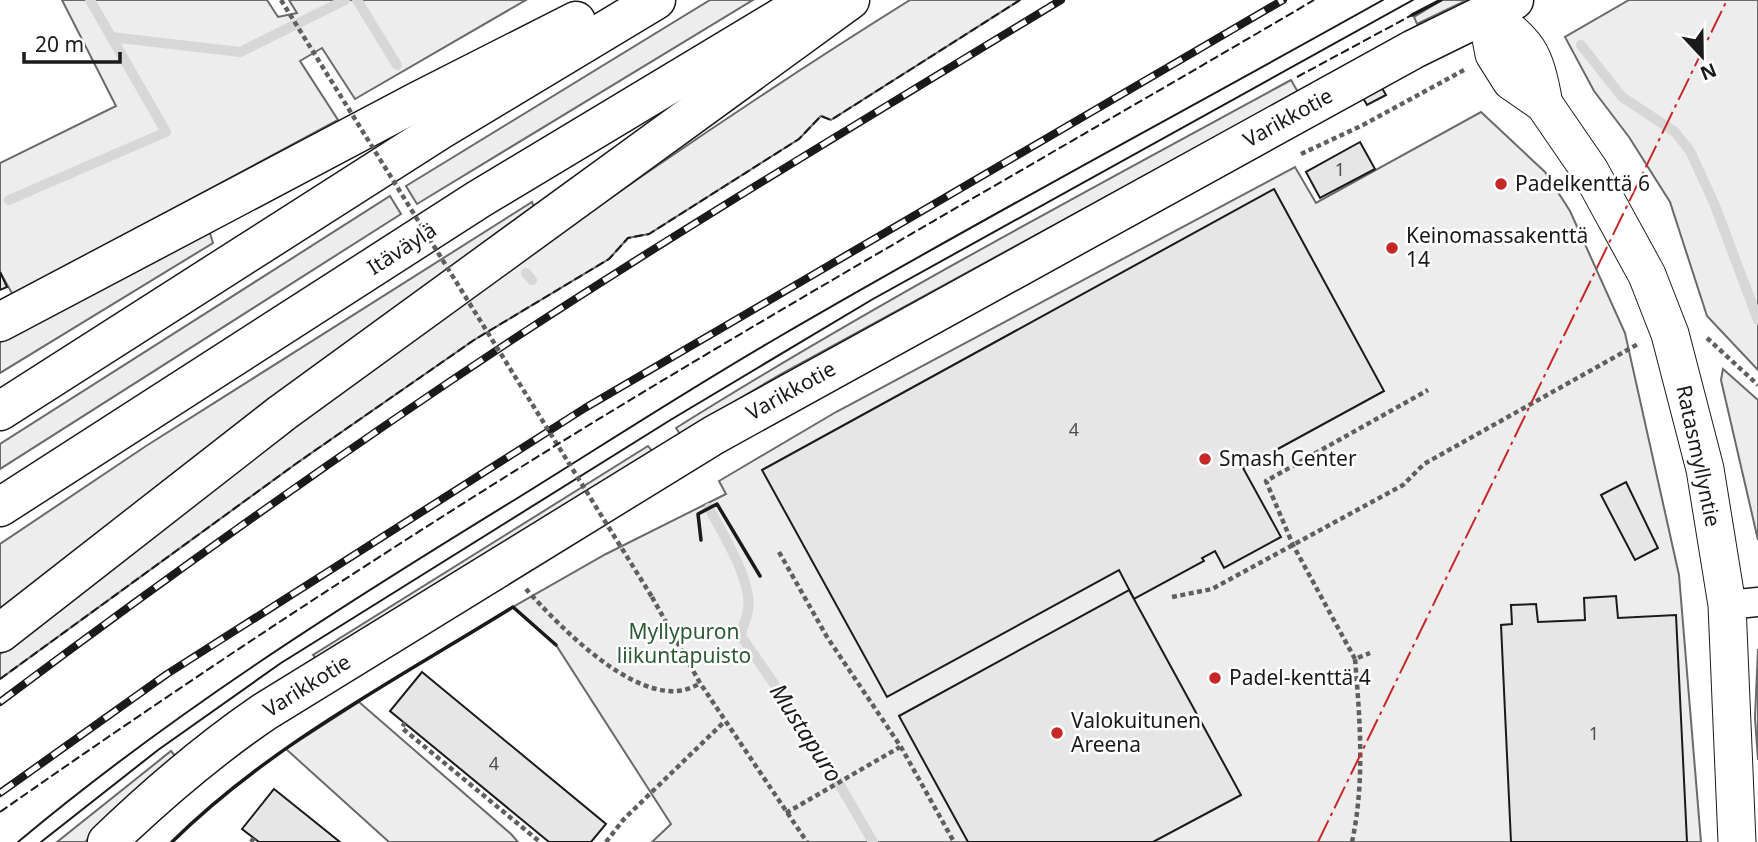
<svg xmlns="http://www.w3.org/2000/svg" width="1758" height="842" font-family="'Noto Sans',sans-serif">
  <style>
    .green { fill: #ededed; stroke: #6a6a6a; stroke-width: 2 }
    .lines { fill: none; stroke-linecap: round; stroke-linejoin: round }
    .stream { stroke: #d7d7d7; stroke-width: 10 }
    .building { fill: #e6e6e6; stroke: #1a1a1a; stroke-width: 2 }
    .minor-casing { stroke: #1a1a1a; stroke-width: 31 }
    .tertiary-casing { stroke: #1a1a1a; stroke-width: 39 }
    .secondary-casing { stroke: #1a1a1a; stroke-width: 41 }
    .trunk-casing { stroke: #1a1a1a; stroke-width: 41 }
    .path { stroke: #5f5f5f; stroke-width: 4.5; stroke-dasharray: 5 3.5; stroke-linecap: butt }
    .minor { stroke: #fff; stroke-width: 28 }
    .tertiary { stroke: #fff; stroke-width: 37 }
    .secondary { stroke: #fff; stroke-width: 38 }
    .trunk { stroke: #fff; stroke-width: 38 }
    .tram { stroke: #1a1a1a; stroke-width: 2 }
    .rail-casing { stroke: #1a1a1a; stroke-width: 8 }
    .rail { stroke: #fff; stroke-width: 5; stroke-dasharray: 16; stroke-linecap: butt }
    .path-bridge { stroke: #5f5f5f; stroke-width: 4.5; stroke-dasharray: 5 3.5; stroke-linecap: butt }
    .fence { stroke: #1a1a1a; stroke-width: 2; stroke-dasharray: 9 3.5; stroke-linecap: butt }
    .wall { stroke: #1a1a1a; stroke-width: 3.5 }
    .power { stroke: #c62828; stroke-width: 2; stroke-dasharray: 24 5 3.5 5; stroke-linecap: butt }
    .poi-dot { fill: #c62828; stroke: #fff; stroke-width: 2.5 }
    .labels { text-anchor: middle; stroke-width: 5; stroke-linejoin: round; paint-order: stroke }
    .number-label { font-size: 18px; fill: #4d4d4d }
    .street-label { font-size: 21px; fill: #1a1a1a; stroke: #fff }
    .poi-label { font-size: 21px; fill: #1a1a1a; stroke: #fff; text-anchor: start }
    .park-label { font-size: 21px; fill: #2b5a34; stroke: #fff }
    .water-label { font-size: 23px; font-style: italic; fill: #1a1a1a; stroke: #fff }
  </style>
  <rect width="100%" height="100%" fill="#fff"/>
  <g class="green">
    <path d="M62,0H267L278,17L297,13L289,0H526L355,99L322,48L300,61L338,120L13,295L0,272V163L116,106Z"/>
    <path d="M710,0H753L417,204L406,186Z"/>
    <path d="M910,0H1020L831,120L821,116L799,139L649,234L628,238L609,259L474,340L297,463L0,679V654C294,423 593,198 910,0Z"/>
    <path d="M1442,0H1467L1417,24L1414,17Z"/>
    <path d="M1629,0H1758V370L1707,316L1670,202L1629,137L1594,91L1565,37Z"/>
    <path d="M1291,80L1298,92L781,374L680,434L676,428C876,303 1085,192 1291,80Z"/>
    <path d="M1481,112L1545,172L1570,211L1625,333L1679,575L1701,842H652L671,824L556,645L513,607L606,554L726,494L719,481L836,412L1295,167L1316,203Z"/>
    <path d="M390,196L401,214L0,469V444Z"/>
    <path d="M532,202L536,212L0,616V544L146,446Z"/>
    <path d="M208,227L213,243L0,373V340Z"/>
    <path d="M1723,369L1758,400V540L1721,380Z"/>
    <path d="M648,446L652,451L316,658L313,655Z"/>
    <path d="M1758,649V760L1755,718Z"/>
    <path d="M359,702L511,834L518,842H389L286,749Z"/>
    <path d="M171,751L176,757L85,842H57Z"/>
  </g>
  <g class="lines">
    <g class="stream">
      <path d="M357,0L397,65"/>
      <path d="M111,37L240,52L345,0"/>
      <path d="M1581,45L1622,97L1675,132L1690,151L1714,203L1758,320"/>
      <path d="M9,200L166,132L90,0"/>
      <path d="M526,273L532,280"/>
      <path d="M709,508C722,533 753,581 748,610C747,619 742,626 741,636L817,746L873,842"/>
    </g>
  </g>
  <g class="building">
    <path d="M1382,88L1386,95L1367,105L1363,98Z"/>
    <path d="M1360,142L1375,169L1320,198L1306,172Z"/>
    <path d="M1274,189L1384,391L1243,468L1281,537L1224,568L1215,551L1202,558L1204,561L1134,599L1119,570L887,697L762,470Z"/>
    <path d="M0,272L7,287L0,290Z"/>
    <path d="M1626,482L1658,548L1635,560L1601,495Z"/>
    <path d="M1129,590L1241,795L1153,842H968L899,716Z"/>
    <path d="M1616,596L1618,618L1676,615L1687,842H1511L1501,625L1512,624L1511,605L1536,604L1538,622L1585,620L1584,598Z"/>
    <path d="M422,672L606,824L591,842H549L390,711Z"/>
    <path d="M274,789L340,842H259L242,829Z"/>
  </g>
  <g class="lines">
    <g class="minor-casing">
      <path id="minor" d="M1727,605L1758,602"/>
    </g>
    <g class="tertiary-casing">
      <g id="tertiary">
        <path d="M1486,12L1494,54L1511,81L1544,104L1590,171L1647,275L1670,334L1705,469L1727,605L1737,842"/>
        <path d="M1486,12C1529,45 1534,50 1544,104"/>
      </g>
    </g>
    <g class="secondary-casing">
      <path id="secondary" d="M107,842C157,794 207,751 264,712L714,435L1414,49L1514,0"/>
    </g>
    <g class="trunk-casing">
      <g id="trunk">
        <path d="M0,322L418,101L576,21"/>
        <path d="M0,411L440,130L656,0"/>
        <path d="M0,507L479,199L810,0"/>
        <path d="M0,633L282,413L850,0"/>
      </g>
    </g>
    <g class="path">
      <path d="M1301,154L1363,125L1464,70"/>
      <path d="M1707,338L1758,385"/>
      <path d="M779,552L827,637L901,747L954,842"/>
      <path d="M526,589C559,626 647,719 700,683"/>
      <path d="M652,597L700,683L807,842"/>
      <path d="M1172,597L1212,589L1403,485L1424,464L1638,344"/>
      <path d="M1355,659L1293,545L1266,481L1428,390"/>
      <path d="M405,722L402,728L540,842"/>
      <path d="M786,813L900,747"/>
      <path d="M251,842L254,838"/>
      <path d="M606,842L624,819L725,721"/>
      <path d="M1352,842C1365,782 1360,720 1355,659L1370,653"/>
    </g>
    <use href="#minor" class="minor"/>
    <use href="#tertiary" class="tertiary"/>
    <use href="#secondary" class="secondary"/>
    <use href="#trunk" class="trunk"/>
    <g class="tram">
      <path d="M18,842C173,712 343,605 516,499C603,445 689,389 777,338C977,221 1181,113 1383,0"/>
      <path d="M41,842L158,750L281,663L672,419L873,299L1413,0"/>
    </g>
    <g class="rail-casing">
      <g id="rail">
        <path d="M0,702C167,577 338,455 512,340C692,222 877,112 1061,0"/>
        <path d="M0,793L167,674L585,408L1283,0"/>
      </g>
    </g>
    <use href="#rail" class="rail"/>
    <path class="path-bridge" d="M281,0L652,597"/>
    <g class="fence">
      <path d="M1297,77L1412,15"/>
      <path d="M0,679L297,463L474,340L609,259L628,238L649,234L799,139L821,116L831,120L1020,0"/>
      <path d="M0,812C191,678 386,550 584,428C825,281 1071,143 1314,0"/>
    </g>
    <g class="wall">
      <path d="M1412,15L1441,0"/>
      <path d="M701,540L698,514L717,504L760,576"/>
      <path d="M172,842C270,745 397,679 513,607L556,645"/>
    </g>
    <path class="power" d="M1318,842L1727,0"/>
  </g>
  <g class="poi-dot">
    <circle cx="1501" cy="184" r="7"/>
    <circle cx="1392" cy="248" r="7"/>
    <circle cx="1205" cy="459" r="7"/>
    <circle cx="1215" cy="678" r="7"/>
    <circle cx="1057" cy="733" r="7"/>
  </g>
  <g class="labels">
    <g class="number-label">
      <text x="1340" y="176">1</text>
      <text x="1074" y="436">4</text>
      <text x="1594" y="740">1</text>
      <text x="494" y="770">4</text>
    </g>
    <g class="street-label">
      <text transform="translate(1288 118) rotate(-29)" y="7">Varikkotie</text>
      <text transform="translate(402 249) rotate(-33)" y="7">Itäväylä</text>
      <text transform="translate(791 391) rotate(-29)" y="7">Varikkotie</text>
      <text transform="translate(1698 456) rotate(78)" y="7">Ratasmyllyntie</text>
      <text transform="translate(307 686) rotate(-32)" y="7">Varikkotie</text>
    </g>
    <g class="poi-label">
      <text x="1515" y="191">Padelkenttä 6</text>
      <text x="1406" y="243">Keinomassakenttä<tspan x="1406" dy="24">14</tspan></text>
      <text x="1219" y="466">Smash Center</text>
      <text x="1229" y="685">Padel-kenttä 4</text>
      <text x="1071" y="728">Valokuitunen<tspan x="1071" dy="24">Areena</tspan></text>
    </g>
    <g class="park-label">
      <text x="684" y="639">Myllypuron<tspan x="684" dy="24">liikuntapuisto</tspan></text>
    </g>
    <g class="water-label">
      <text transform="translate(806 733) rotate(57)" y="8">Mustapuro</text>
    </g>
  </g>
  <g transform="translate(1702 56) rotate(158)" stroke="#ffffff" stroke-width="5" paint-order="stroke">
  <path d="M0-5L12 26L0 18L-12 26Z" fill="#1a1a1a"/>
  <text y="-10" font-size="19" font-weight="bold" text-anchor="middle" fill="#1a1a1a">N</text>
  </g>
  <path d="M24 52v10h96v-10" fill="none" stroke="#1a1a1a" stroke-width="3.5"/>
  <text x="35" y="52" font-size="21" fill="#1a1a1a" stroke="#ffffff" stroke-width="5" paint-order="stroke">20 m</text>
</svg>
